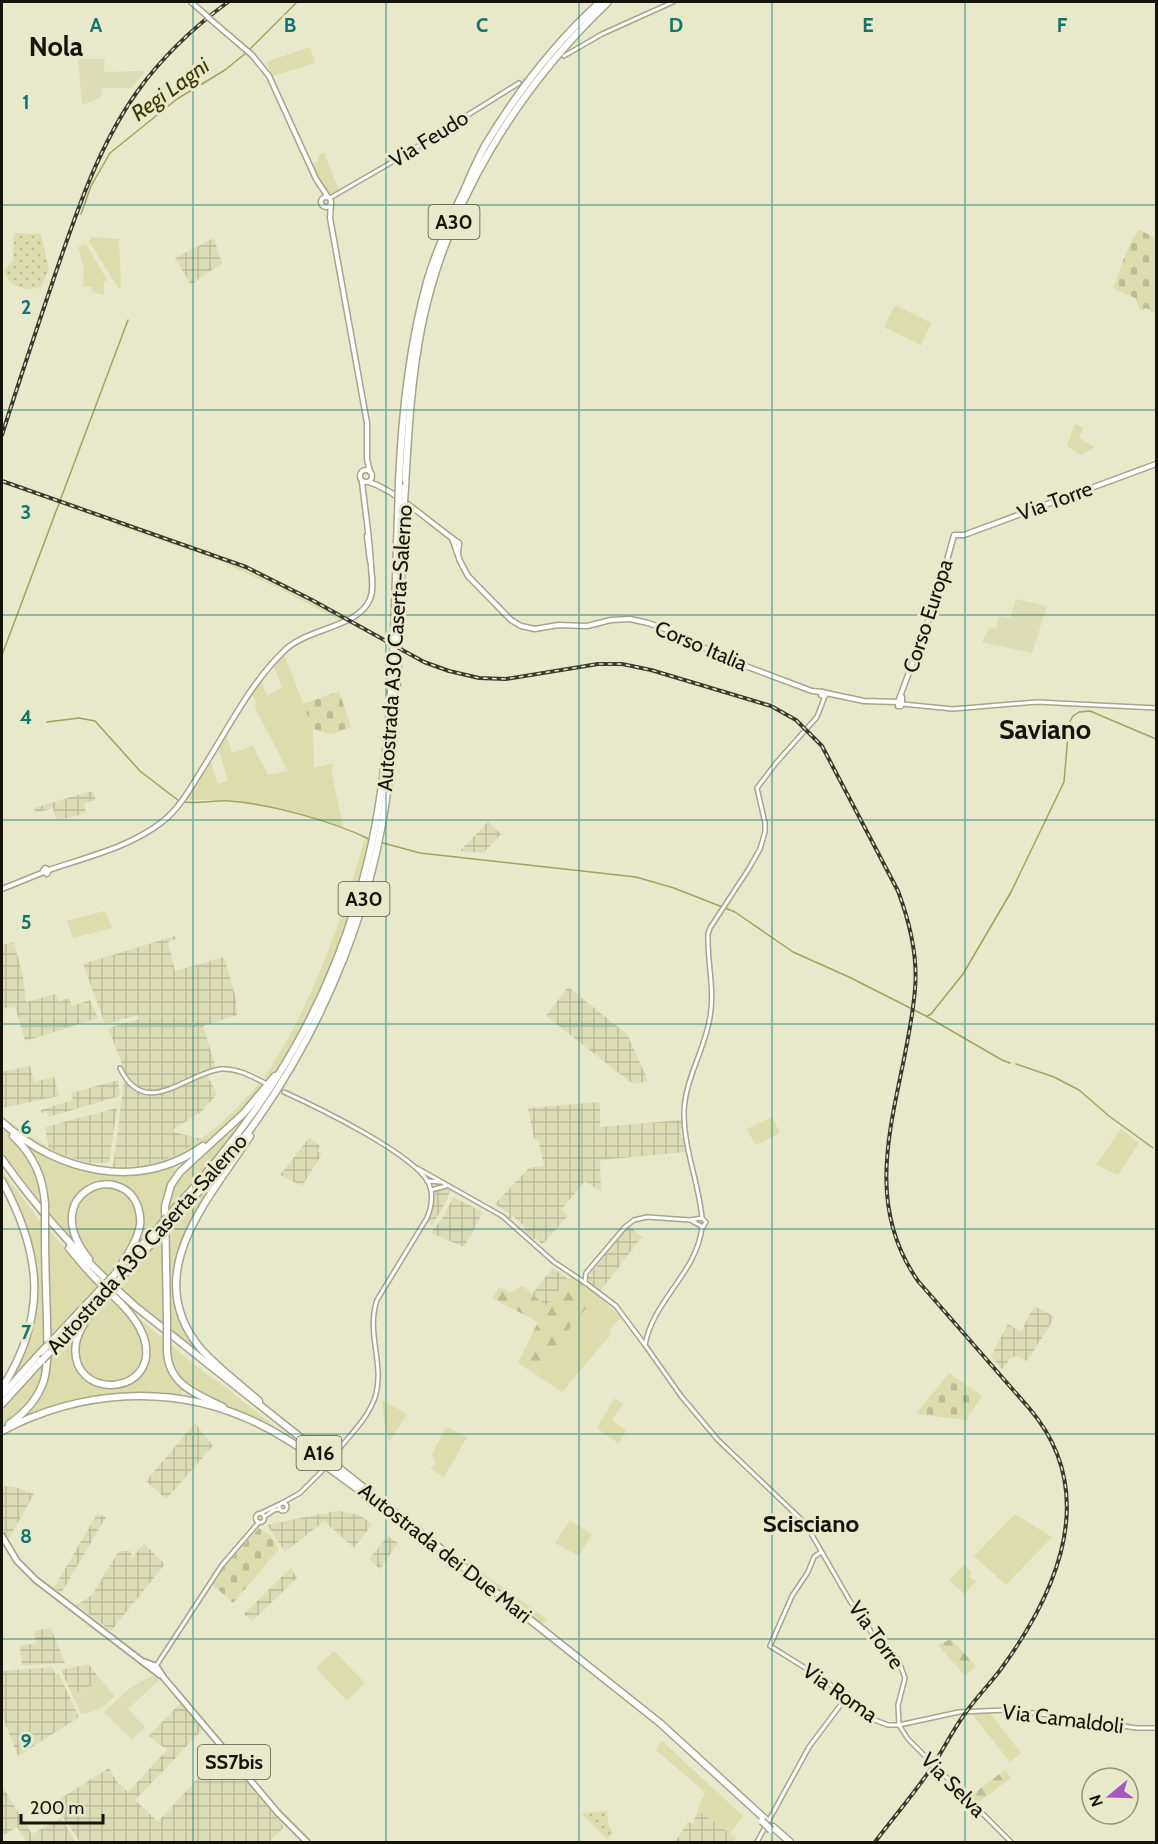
<svg xmlns="http://www.w3.org/2000/svg" width="1158" height="1844" font-family="Cabin,sans-serif">
  <style>
    .built { fill: #dcdcb7 }
    .industrial { fill: url(#industrial-grid) }
    .grass { fill: #dcdcad }
    .forest { fill: url(#forest-firs) }
    .cemetery { fill: url(#cemetery-stones) }
    .park { fill: url(#park-dots) }
    .lines { fill: none; stroke-linecap: round; stroke-linejoin: round }
    .stream { stroke: #a3a25c; stroke-width: 1.5 }
    .tertiary-tunnel { stroke: #c8c8ad; stroke-width: 3; stroke-dasharray: 3 1.5; stroke-linecap: butt }
    .tertiary-casing { stroke: #a5a589; stroke-width: 6 }
    .secondary-casing { stroke: #a5a589; stroke-width: 7 }
    .primary-casing { stroke: #a5a589; stroke-width: 8 }
    .motorway-casing { stroke: #a5a589; stroke-width: 9 }
    .tertiary { stroke: #fff; stroke-width: 3 }
    .secondary { stroke: #fff; stroke-width: 4 }
    .primary { stroke: #fff; stroke-width: 4.5 }
    .motorway { stroke: #fff; stroke-width: 6 }
    .rail-casing { stroke: #3b3b2e; stroke-width: 4 }
    .rail { stroke: #e8e8ca; stroke-width: 1.5; stroke-dasharray: 4.5; stroke-linecap: butt }
    .tertiary-bridge-casing { stroke: #a5a589; stroke-width: 6; stroke-linecap: butt }
    .secondary-bridge-casing { stroke: #a5a589; stroke-width: 7; stroke-linecap: butt }
    .motorway-bridge-casing { stroke: #a5a589; stroke-width: 9; stroke-linecap: butt }
    .tertiary-bridge { stroke: #fff; stroke-width: 3 }
    .secondary-bridge { stroke: #fff; stroke-width: 4 }
    .motorway-bridge { stroke: #fff; stroke-width: 6 }
    .grid { fill: none; stroke: #0f766e; stroke-width: 1.5; stroke-opacity: 0.55 }
    .labels { text-anchor: middle; stroke-width: 6; stroke-linejoin: round; paint-order: stroke }
    .shield { fill: #e8e8ca; stroke: #545444; stroke-width: 1.5 }
    .shield-label { font-size: 20px; font-weight: bold; fill: #14140a }
    .street-label { font-size: 21px; fill: #14140a; stroke: #e8e8ca }
    .water-label { font-size: 22px; font-style: italic; fill: #3a3800; stroke: #e8e8ca }
    .quarter-label { font-size: 24px; font-weight: bold; fill: #14140a; stroke: #e8e8ca }
    .district-label { font-size: 27px; font-weight: bold; fill: #14140a; stroke: #e8e8ca }
    .grid-label { font-size: 20px; text-anchor: middle; font-weight: bold; fill: #0f766e; stroke: #e8e8ca; stroke-width: 6; stroke-linejoin: round; paint-order: stroke }
  </style>
  <defs>
    <pattern id="industrial-grid" width="8" height="8" patternUnits="userSpaceOnUse" patternTransform="scale(1.5)"><rect width="8" height="8" fill="#dcdcb7"/><path d="M0 4h8M4 0v8" fill="none" stroke="#bcbc9c"/></pattern>
    <pattern id="forest-firs" width="22" height="20" patternUnits="userSpaceOnUse" patternTransform="scale(1.5)"><rect width="22" height="20" fill="#dcdcad"/><path d="M5 1l3.5 6h-7zM16 11l3.5 6h-7z" fill="#bcbc94"/></pattern>
    <pattern id="cemetery-stones" width="16" height="16" patternUnits="userSpaceOnUse" patternTransform="scale(1.5)"><rect width="16" height="16" fill="#dcdcad"/><path d="M2 7V4a2 2 0 0 1 4 0v3zM10 15v-3a2 2 0 0 1 4 0v3z" fill="#bcbc94"/></pattern>
    <pattern id="park-dots" width="8" height="8" patternUnits="userSpaceOnUse" patternTransform="scale(1.5)"><rect width="8" height="8" fill="#dcdcad"/><path d="M2 2h.1M6 6h.1" fill="none" stroke="#bcbc94" stroke-width="1.8" stroke-linecap="round"/></pattern>
  </defs>
  <rect width="100%" height="100%" fill="#e8e8ca"/>
  <g class="built">
    <path d="M78,59H105L104,72L145,71L132,88H102L101,97L82,105Z"/>
    <path d="M1016,599L1047,606L1032,653L982,642L989,628L996,629L999,616L1010,618Z"/>
    <path d="M153,1675L159,1680L128,1709L145,1727L132,1740L104,1712L130,1688Z"/>
    <path d="M102,1681L115,1696L102,1707L86,1714L81,1713L72,1694Z"/>
  </g>
  <g class="industrial">
    <path d="M214,238L222,264L205,274L191,285L175,258Z"/>
    <path d="M88,792H93L96,800L84,803L86,813L57,821L53,808L36,813L34,808Z"/>
    <path d="M488,822L501,834L486,850L484,853L460,851Z"/>
    <path d="M175,936L176,939L168,942L175,971L224,957L236,998L237,1015L203,1026L216,1068L199,1072V1074L165,1089L149,1091L137,1086L126,1074L108,1028L139,1019L138,1015L105,1024L83,964Z"/>
    <path d="M14,942L23,976L26,1002L56,994L58,1002L69,998L72,1006L90,1000L98,1018L25,1041L15,1006L2,1009V945Z"/>
    <path d="M568,987L627,1034L648,1081L633,1084L546,1016Z"/>
    <path d="M30,1066L34,1082L54,1077L59,1096L2,1108V1072Z"/>
    <path d="M207,1075L217,1094L202,1111L174,1129L173,1132L203,1139L170,1158L157,1163L143,1166L113,1167L124,1081L135,1090L144,1094L158,1095Z"/>
    <path d="M118,1080L120,1096L48,1117L47,1111L41,1113V1110L73,1100L71,1093Z"/>
    <path d="M600,1102V1127L682,1120V1129L680,1130L681,1138H684L686,1152L600,1160L601,1192L585,1181L561,1210L568,1216L542,1245L536,1238L532,1240L524,1231L526,1228L513,1216L510,1219L508,1217L510,1214L495,1204L529,1168L544,1166L538,1138L534,1139L528,1108Z"/>
    <path d="M117,1108L109,1163H87L49,1149L45,1127Z"/>
    <path d="M309,1138L320,1146L317,1151L322,1154L302,1186L280,1175Z"/>
    <path d="M443,1188L450,1190L447,1200L432,1225L428,1221L433,1209L435,1191Z"/>
    <path d="M453,1197L483,1212L464,1247L431,1233L444,1216Z"/>
    <path d="M629,1226L642,1237L600,1291L587,1282V1278Z"/>
    <path d="M553,1268L568,1279L546,1306L532,1294Z"/>
    <path d="M1034,1306L1055,1317L1027,1361L1016,1356L1011,1358L1002,1369L991,1356L1008,1324L1021,1332Z"/>
    <path d="M195,1423L213,1446L166,1499L146,1481Z"/>
    <path d="M2,1486L15,1487L34,1494L8,1540L2,1528Z"/>
    <path d="M339,1511L359,1515L372,1524L354,1548L324,1521L285,1552L267,1525L325,1513L327,1515L330,1512Z"/>
    <path d="M97,1514L106,1517L61,1593L54,1588Z"/>
    <path d="M388,1536L398,1543L380,1569L369,1559Z"/>
    <path d="M144,1544L165,1564L111,1631L77,1605L92,1595L119,1551H131L132,1558Z"/>
    <path d="M291,1568L297,1578L252,1621L244,1614Z"/>
    <path d="M51,1628L65,1663L22,1665L20,1646L36,1643L34,1631Z"/>
    <path d="M88,1664L102,1681L72,1694L61,1670Z"/>
    <path d="M52,1667L56,1675L59,1674L78,1715V1718L18,1756L2,1715V1671Z"/>
    <path d="M182,1701L204,1728L135,1800L158,1822L221,1753L282,1824L283,1828L269,1842H80L53,1803L109,1768L117,1782L128,1792L167,1750L149,1736Z"/>
    <path d="M2,1786L32,1834L61,1818L76,1842H27L17,1827L2,1836Z"/>
    <path d="M698,1810L736,1838L733,1842H675L688,1822L693,1824Z"/>
  </g>
  <g class="grass">
    <path d="M310,47L315,63L273,76L266,62Z"/>
    <path d="M324,153L339,190L331,194L325,191L312,164L318,161V155Z"/>
    <path d="M91,237L119,239L121,285L119,289L89,241Z"/>
    <path d="M86,244L107,280L104,282V295L92,292V287H83L84,268L78,247Z"/>
    <path d="M895,305L931,323L921,345L884,327Z"/>
    <path d="M1075,424L1083,428L1079,438L1095,447L1081,455L1067,446Z"/>
    <path d="M115,522L242,567L269,579L345,620L341,621L278,588L215,559L116,525Z"/>
    <path d="M284,654L313,729L314,768L333,763L332,774L343,827L293,811L235,800H184L210,760L218,784L228,781L218,747L226,734L232,753L253,746L268,775L288,771L254,706L257,704L252,695L261,680L267,696L282,687L273,664Z"/>
    <path d="M365,838L369,840C349,922 320,1014 268,1081L264,1078C313,1004 341,923 365,838Z"/>
    <path d="M105,911L112,928L73,938L67,921Z"/>
    <path d="M260,1083L265,1085L238,1116L210,1140L181,1158L147,1170L93,1169L42,1149L2,1120V1116C105,1198 177,1179 260,1083Z"/>
    <path d="M252,1108L253,1109C226,1146 197,1180 166,1214L175,1181Z"/>
    <path d="M772,1117L780,1133L755,1145L747,1129Z"/>
    <path d="M2,1126L23,1148L39,1179L43,1209L11,1165L2,1155Z"/>
    <path d="M1121,1129L1139,1143L1118,1175L1096,1165Z"/>
    <path d="M21,1139C37,1148 53,1158 70,1165C101,1179 138,1175 170,1166L174,1167L177,1174L163,1216L144,1237H138L141,1223L130,1193L101,1184C82,1196 64,1203 71,1230C73,1236 77,1243 77,1248L47,1213L46,1198Z"/>
    <path d="M2,1171L43,1225L44,1281L42,1294L45,1295V1344L18,1372L14,1371L29,1336L34,1261L2,1179Z"/>
    <path d="M218,1179L188,1227L180,1247L175,1266L183,1322L217,1367L168,1330L169,1265L166,1233L215,1180Z"/>
    <path d="M98,1188H113L121,1191L120,1192C158,1213 127,1255 107,1277L85,1252L72,1221L81,1197Z"/>
    <path d="M47,1228L99,1285L49,1339L47,1298L50,1297L47,1277Z"/>
    <path d="M163,1236L164,1274L162,1276L165,1328L117,1286Z"/>
    <path d="M109,1294L132,1317L144,1344L142,1366L128,1381L100,1384C93,1378 84,1373 80,1364C68,1340 95,1311 109,1294Z"/>
    <path d="M597,1295L621,1317L609,1331L611,1334L562,1392L533,1373Z"/>
    <path d="M136,1316L165,1340L166,1356L183,1390L180,1397L99,1398L17,1421L34,1403L48,1360L73,1334L77,1335V1363L97,1385L113,1388L124,1386L133,1381L147,1356Z"/>
    <path d="M168,1342L208,1376L216,1380L289,1438L258,1419L256,1421L189,1389L172,1369Z"/>
    <path d="M45,1363L39,1388L31,1397L33,1399L14,1419L2,1427V1410Z"/>
    <path d="M615,1398L623,1404L612,1420L626,1430L619,1444L597,1428Z"/>
    <path d="M382,1400L407,1414L389,1442L385,1426Z"/>
    <path d="M446,1427L467,1437L444,1477L431,1469L435,1462L432,1454Z"/>
    <path d="M1015,1514L1052,1537L1006,1585L974,1556Z"/>
    <path d="M570,1521L592,1534L579,1556L555,1543Z"/>
    <path d="M464,1560L547,1619L541,1626L462,1563Z"/>
    <path d="M964,1565L972,1573L969,1576L976,1582L964,1594L949,1580Z"/>
    <path d="M334,1651L365,1683L347,1701L316,1668Z"/>
    <path d="M990,1713L1021,1753L1010,1762L972,1714Z"/>
    <path d="M662,1741L743,1816L730,1833L698,1810L705,1792L656,1750Z"/>
  </g>
  <g class="forest">
    <path d="M571,1276L597,1295L533,1373L518,1363L538,1322L492,1298L500,1287L509,1293L523,1286L546,1306Z"/>
    <path d="M951,1639L976,1666L965,1676L938,1645Z"/>
    <path d="M1005,1770L1011,1778L976,1804L969,1797Z"/>
  </g>
  <g class="cemetery">
    <path d="M1139,230L1156,238V312H1151L1147,308L1140,310L1135,298L1113,288C1120,272 1128,242 1139,230Z"/>
    <path d="M339,691L351,727L331,734L313,729L303,704Z"/>
    <path d="M949,1373L982,1396L966,1420L916,1414Z"/>
    <path d="M259,1528L271,1536L279,1549L233,1603L212,1584L225,1566Z"/>
  </g>
  <g class="park">
    <path d="M14,233L41,234L49,269L41,287C25,292 6,287 5,269L13,261Z"/>
    <path d="M607,1811L608,1823L613,1833L607,1839L581,1813Z"/>
  </g>
  <g class="lines">
    <g class="stream">
      <path d="M249,50L297,2"/>
      <path d="M81,214L91,186L110,153L177,99L225,70L246,53"/>
      <path d="M2,655L128,320"/>
      <path d="M47,722L79,718L95,721L140,771L179,801"/>
      <path d="M183,802C198,804 215,800 230,801C270,804 332,821 369,839"/>
      <path d="M383,843L420,853L636,877L674,888L735,912L793,952L849,977L926,1016L1002,1060L1010,1063"/>
      <path d="M927,1016L931,1014L963,974L1011,892L1064,782L1069,723L1073,716L1079,712L1090,711L1156,739"/>
      <path d="M1016,1064L1054,1077L1079,1090L1109,1116L1153,1148"/>
    </g>
    <path class="tertiary-tunnel" d="M519,83L530,76"/>
    <g class="tertiary-casing">
      <g id="tertiary">
        <path d="M564,56L602,34L673,2"/>
        <path d="M330,198L399,158L519,83"/>
        <path d="M902,704L953,709L1037,702L1156,708"/>
        <path d="M120,1068C145,1121 186,1073 221,1069C237,1068 251,1076 265,1083"/>
        <path d="M284,1092C317,1107 412,1153 428,1182C434,1194 432,1206 427,1218L377,1300C366,1332 384,1363 376,1394C370,1417 348,1437 333,1456"/>
        <path d="M417,1168L502,1216L554,1262L587,1284L616,1306L645,1345"/>
        <path d="M427,1181L440,1182"/>
        <path d="M431,1190L446,1186"/>
        <path d="M702,1218C699,1183 684,1150 684,1114C684,1080 705,1050 710,1017C715,989 707,962 708,934L710,928L748,870L760,849L765,832V823L757,788L776,763L817,717L825,696"/>
        <path d="M692,1221L703,1227L706,1222L702,1218"/>
        <path d="M702,1227C697,1273 653,1300 645,1345L681,1396L718,1440L805,1523L850,1601L866,1622L877,1644L898,1659L905,1678L898,1705L899,1725L908,1739L1011,1842"/>
        <path d="M585,1281L586,1273L625,1227L634,1220L647,1217L690,1220L702,1218"/>
        <path d="M282,1503L300,1493L321,1472"/>
        <circle cx="283" cy="1507" r="4"/>
        <path d="M261,1513L280,1504"/>
        <circle cx="260" cy="1518" r="4.5"/>
        <path d="M264,1517L274,1510L280,1509"/>
        <path d="M821,1552L814,1557L808,1572L792,1596L770,1646L828,1682L854,1709L872,1719L888,1725H899L959,1712L1006,1710L1068,1717L1136,1728H1156"/>
        <path d="M156,1666L222,1565L259,1522"/>
        <path d="M757,1842L809,1747L845,1699"/>
      </g>
    </g>
    <g class="secondary-casing">
      <g id="secondary">
        <path d="M191,2L206,15"/>
        <path d="M210,19L252,55L269,76L316,179L328,197"/>
        <circle cx="326" cy="202" r="5"/>
        <path d="M331,203L330,218L367,423V459L370,472"/>
        <circle cx="366" cy="476" r="6"/>
        <path d="M369,482C399,492 432,525 459,543L458,553"/>
        <path d="M367,536L370,561"/>
        <path d="M452,538L460,561L468,576L511,620L521,626L535,629L558,625L587,626L611,620L630,619L648,623L674,632L724,658L812,691L822,692"/>
        <path d="M823,692L826,694L824,696L821,695Z"/>
        <path d="M826,693L864,701L898,702"/>
        <path d="M902,697V703L898,702V706H901L902,703"/>
        <path d="M898,702L936,600L954,535H964L1156,464"/>
        <path d="M45,868L49,870L47,874L43,871Z"/>
        <path d="M49,870C87,857 130,847 162,822C180,808 191,787 203,768C229,727 251,682 286,649C309,628 359,627 370,599C374,589 372,578 371,567C370,539 365,510 362,482"/>
        <path d="M2,889L44,872"/>
      </g>
    </g>
    <g class="primary-casing">
      <g id="primary">
        <path d="M2,1536L17,1561L36,1580L160,1675"/>
        <path d="M145,1662L156,1666L164,1678L278,1813L307,1842"/>
      </g>
    </g>
    <g class="motorway-casing">
      <g id="motorway">
        <path d="M399,481C402,414 409,347 427,282C436,251 449,222 463,193C470,177 477,160 486,144C518,91 555,43 600,2"/>
        <path d="M405,487C408,433 411,378 422,324C448,200 518,88 608,2"/>
        <path d="M2,1122C58,1172 138,1192 203,1146"/>
        <path d="M13,1136C33,1155 43,1176 45,1204"/>
        <path d="M250,1136C209,1199 138,1274 201,1349C218,1368 240,1384 259,1401"/>
        <path d="M2,1159C40,1213 85,1262 135,1306L660,1723L765,1819"/>
        <path d="M2,1181C42,1254 48,1316 2,1388"/>
        <path d="M167,1217C270,1108 340,992 372,843C394,740 394,623 398,517"/>
        <path d="M168,1225C200,1191 232,1156 259,1117C327,1019 373,904 388,785C399,697 400,607 403,518"/>
        <path d="M69,1248C78,1259 87,1270 96,1279C114,1298 133,1311 143,1335C165,1397 67,1403 76,1343C79,1327 92,1313 100,1299"/>
        <path d="M89,1259C36,1193 121,1159 138,1207C140,1214 141,1219 140,1225C137,1242 126,1257 117,1271"/>
        <path d="M126,1261L159,1227"/>
        <path d="M120,1279L161,1233"/>
        <path d="M167,1320L165,1206L171,1185L180,1172L243,1114L275,1076"/>
        <path d="M50,1343L98,1292"/>
        <path d="M167,1349C167,1384 196,1394 223,1407"/>
        <path d="M49,1353L90,1310"/>
        <path d="M2,1395L41,1352"/>
        <path d="M2,1404L42,1360"/>
        <path d="M9,1424C25,1413 38,1399 44,1380C49,1361 47,1339 47,1319C46,1291 45,1263 45,1234"/>
        <path d="M2,1431C80,1390 171,1383 253,1421C294,1440 331,1470 367,1496"/>
        <path d="M773,1827L790,1842"/>
      </g>
    </g>
    <use href="#tertiary" class="tertiary"/>
    <use href="#secondary" class="secondary"/>
    <use href="#primary" class="primary"/>
    <use href="#motorway" class="motorway"/>
    <g class="rail-casing">
      <g id="rail">
        <path d="M2,435C20,378 39,322 58,266C79,205 100,144 137,92C162,57 194,27 228,2"/>
        <path d="M2,481L246,567L312,600L424,662L449,671L479,678L506,679L598,664H622L651,670L771,706L796,720L822,746L898,891C910,923 918,955 915,989C907,1090 853,1188 918,1281L1029,1408C1101,1492 1058,1591 1001,1669C989,1685 975,1699 964,1715C951,1733 942,1752 930,1770C913,1795 893,1818 875,1842"/>
      </g>
    </g>
    <use href="#rail" class="rail"/>
    <g class="tertiary-bridge-casing">
      <path id="tertiary-bridge" d="M321,1472L333,1456"/>
    </g>
    <g class="secondary-bridge-casing">
      <path id="secondary-bridge" d="M206,15L210,19"/>
    </g>
    <g class="motorway-bridge-casing">
      <g id="motorway-bridge">
        <path d="M398,517L399,481"/>
        <path d="M403,518L405,487"/>
        <path d="M45,1204V1234"/>
        <path d="M159,1227L167,1217"/>
        <path d="M161,1233L168,1225"/>
        <path d="M98,1292L115,1274"/>
        <path d="M103,1296L120,1279"/>
        <path d="M167,1320V1349"/>
        <path d="M41,1352L50,1343"/>
        <path d="M42,1360L49,1353"/>
        <path d="M762,1821L771,1830"/>
      </g>
    </g>
    <use href="#tertiary-bridge" class="tertiary-bridge"/>
    <use href="#secondary-bridge" class="secondary-bridge"/>
    <use href="#motorway-bridge" class="motorway-bridge"/>
  </g>
  <path class="grid" d="M193,2V1842M386,2V1842M579,2V1842M772,2V1842M965,2V1842M2,205H1156M2,410H1156M2,615H1156M2,820H1156M2,1024H1156M2,1229H1156M2,1434H1156M2,1639H1156"/>
  <g class="labels">
    <g class="shield">
      <rect x="428.5" y="205" width="51" height="34" rx="4.5"/>
      <rect x="338.5" y="882" width="51" height="34" rx="4.5"/>
      <rect x="296.5" y="1436" width="45" height="34" rx="4.5"/>
      <rect x="198" y="1745" width="72" height="34" rx="4.5"/>
    </g>
    <g class="shield-label">
      <text x="454" y="229">A30</text>
      <text x="364" y="906">A30</text>
      <text x="319" y="1460">A16</text>
      <text x="234" y="1769">SS7bis</text>
    </g>
    <g class="street-label">
      <text transform="translate(429 139) rotate(-32)" y="7">Via Feudo</text>
      <text transform="translate(1055 501) rotate(-20)" y="7">Via Torre</text>
      <text transform="translate(928 616) rotate(-72)" y="7">Corso Europa</text>
      <text transform="translate(701 646) rotate(23)" y="7">Corso Italia</text>
      <text transform="translate(395 648) rotate(-86)" y="7">Autostrada A30 Caserta-Salerno</text>
      <text transform="translate(147 1244) rotate(-48)" y="7">Autostrada A30 Caserta-Salerno</text>
      <text transform="translate(445 1553) rotate(38)" y="7">Autostrada dei Due Mari</text>
      <text transform="translate(876 1635) rotate(54)" y="7">Via Torre</text>
      <text transform="translate(840 1693) rotate(35)" y="7">Via Roma</text>
      <text transform="translate(1063 1719) rotate(7)" y="7">Via Camaldoli</text>
      <text transform="translate(953 1785) rotate(45)" y="7">Via Selva</text>
    </g>
    <g class="water-label">
      <text transform="translate(170 89) rotate(-36)" y="8">Regi Lagni</text>
    </g>
    <g class="quarter-label">
      <text x="811" y="1532">Scisciano</text>
    </g>
    <g class="district-label">
      <text x="56" y="56">Nola</text>
      <text x="1045" y="739">Saviano</text>
    </g>
  </g>
  <g class="grid-label">
    <text x="96" y="32">A</text>
    <text x="290" y="32">B</text>
    <text x="482" y="32">C</text>
    <text x="676" y="32">D</text>
    <text x="868" y="32">E</text>
    <text x="1062" y="32">F</text>
    <text x="26" y="109">1</text>
    <text x="26" y="314">2</text>
    <text x="26" y="519">3</text>
    <text x="26" y="724">4</text>
    <text x="26" y="929">5</text>
    <text x="26" y="1134">6</text>
    <text x="26" y="1339">7</text>
    <text x="26" y="1543">8</text>
    <text x="26" y="1748">9</text>
  </g>
  <rect width="1158" height="1844" fill="none" stroke="#14140a" stroke-width="6"/>
  <g transform="translate(1110 1796) rotate(251)"><circle r="28" fill="#e8e8ca" stroke="#93937d" stroke-width="1.5"/>
  <path d="M0-4.5L10 22L0 15L-10 22Z" fill="#aa55c4"/>
  <text y="-9" font-size="16" font-weight="bold" text-anchor="middle" fill="#14140a">N</text>
  </g>
  <path d="M21 1814v9h82v-9" fill="none" stroke="#14140a" stroke-width="3"/>
  <text x="30" y="1814" font-size="18" fill="#14140a" stroke="#e8e8ca" stroke-width="4.5" paint-order="stroke">200 m</text>
</svg>
